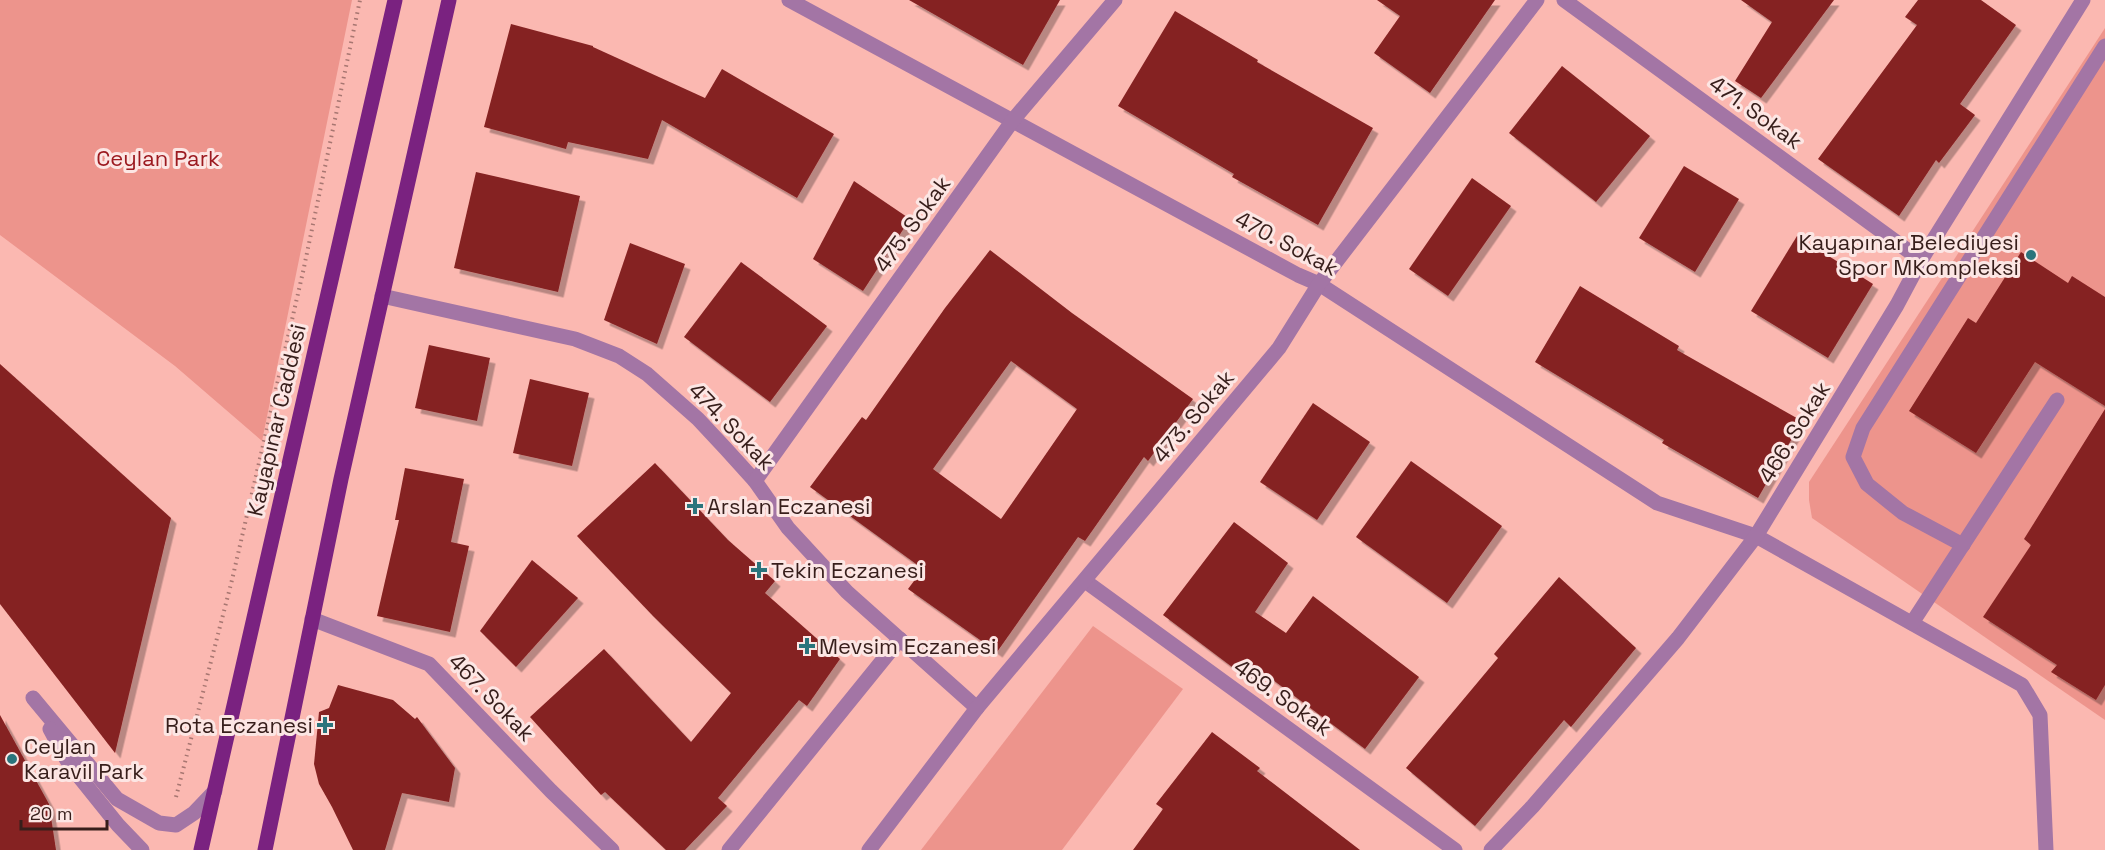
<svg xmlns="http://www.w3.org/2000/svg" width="2105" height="850" font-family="'Space Grotesk',sans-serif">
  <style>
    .green { fill: #ed948c }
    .building { fill: #852222; fill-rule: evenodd; filter: url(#shadow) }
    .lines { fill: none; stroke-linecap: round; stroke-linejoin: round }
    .path { stroke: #a77671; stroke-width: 4; stroke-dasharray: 1.5 4.5; stroke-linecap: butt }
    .minor { stroke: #a375a5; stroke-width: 15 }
    .major { stroke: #7a2280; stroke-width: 15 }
    .poi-dot { fill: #2a747c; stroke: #fce6e4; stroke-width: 2 }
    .labels { text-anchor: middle; stroke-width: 6; stroke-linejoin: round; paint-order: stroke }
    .street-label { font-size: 22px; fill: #371e1b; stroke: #fce6e4 }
    .park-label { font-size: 22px; fill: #9c1a20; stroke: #fce6e4 }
    .poi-label { font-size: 22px; fill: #371e1b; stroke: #fce6e4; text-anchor: start }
  </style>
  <defs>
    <filter id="shadow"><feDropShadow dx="5.5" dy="5.5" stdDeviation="0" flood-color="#0004"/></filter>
  </defs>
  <rect width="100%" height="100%" fill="#fbb8b1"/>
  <g class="green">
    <path d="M0,0H352L262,441L175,366L0,235Z"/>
    <path d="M2105,28V720L1812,518L1809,500V482Z"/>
    <path d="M1093,626L1183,689L1062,850H921Z"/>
  </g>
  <g class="building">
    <path d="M909,0H1060L1023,65Z"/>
    <path d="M1377,0H1495L1430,93L1374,53L1400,16Z"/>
    <path d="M1741,0H1834L1761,98L1735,81L1772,22Z"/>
    <path d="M1918,0H1981L2016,25L1960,104L1975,115L1939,163L1936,160L1899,216L1818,159L1917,25L1905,17Z"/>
    <path d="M1175,11L1258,60L1257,62L1373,128L1318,225L1232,177L1234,174L1118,106Z"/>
    <path d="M511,24L593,46V47L705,98L722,69L834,134L797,198L662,120L648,159L568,142L566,149L484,127Z"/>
    <path d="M1562,66L1650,136L1596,202L1509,133Z"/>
    <path d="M1684,166L1739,199L1695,272L1639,238Z"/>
    <path d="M476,172L580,196L558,292L454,268Z"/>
    <path d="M1472,178L1511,206L1448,296L1409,269Z"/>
    <path d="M854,181L910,219L863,291L813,259Z"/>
    <path d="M1797,236L1873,284L1828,358L1751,311Z"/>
    <path d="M630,243L685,264L657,344L604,320Z"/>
    <path d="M990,250L1072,313L1193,399L1148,461L1144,457L1085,541L1078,537L997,652L908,589L923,569L810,487L862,417L866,420L945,308ZM1011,361L1077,409L1001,519L933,469Z"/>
    <path d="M2021,252L2068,283L2072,276L2105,297V406L2035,362L1976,453L1909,411L1968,318L1976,323Z"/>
    <path d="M741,262L827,326L770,402L684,337Z"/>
    <path d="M1580,286L1679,346L1677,350L1802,421L1758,498L1662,443L1664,440L1535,362Z"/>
    <path d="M429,345L490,358L477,421L415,408Z"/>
    <path d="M0,364L171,518L115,753L0,604Z"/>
    <path d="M530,379L589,393L572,466L513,453Z"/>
    <path d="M1313,403L1370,442L1317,520L1260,482Z"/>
    <path d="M2105,409V685L2096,700L2051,672L2057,665L1983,617L2031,545L2024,539Z"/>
    <path d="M1411,461L1502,526L1447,603L1356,537Z"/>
    <path d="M655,463L728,540L775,581L765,593L840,659L807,706L799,700L718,798L727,806L685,850H666L605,792L601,795L530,717L604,649L691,742L731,693L653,616L577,536Z"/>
    <path d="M405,468L464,479L451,542L469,546L450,632L377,616L399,520H395Z"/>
    <path d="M1234,522L1288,563L1255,612L1286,633L1313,596L1419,677L1365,749L1253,665L1244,676L1163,615Z"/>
    <path d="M532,560L578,598L516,667L480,631Z"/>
    <path d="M1559,577L1636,648L1571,727L1564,720L1475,826L1406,768L1498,658L1494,654Z"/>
    <path d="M338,685L393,700L415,719L417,717L455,768L449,802L402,793L385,850H353L332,807L319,784L314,764L319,712L329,708Z"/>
    <path d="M0,715L49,804L56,850H0Z"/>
    <path d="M1212,732L1260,768L1257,771L1360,850H1133L1163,809L1156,804Z"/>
  </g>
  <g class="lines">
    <path class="path" d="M176,797L232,580L303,272L360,0"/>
    <g class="minor">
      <path d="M789,0L1298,275L1319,284L1657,503L1756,536L2022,685L2040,715L2046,850"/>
      <path d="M1564,0L1921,260"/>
      <path d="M382,296L575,339L619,356L647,374L698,419L726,449L755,481L788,528L847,592L977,708"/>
      <path d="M755,481L1013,120L1115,0"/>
      <path d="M1963,545L1903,513L1867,484L1853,457L1863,428L2105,46"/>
      <path d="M1085,581L1455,850"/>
      <path d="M312,619L429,664L551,791L612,850"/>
      <path d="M1912,623L2057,400"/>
      <path d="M33,698L117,799L159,823L176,825L194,813L215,791"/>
      <path d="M50,729L69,764L118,825L142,850"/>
      <path d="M729,850L900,639"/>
      <path d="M869,850L977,708L1279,348L1319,284L1537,0"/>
      <path d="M1491,850L1533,806L1678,638L1756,536L1897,305L1921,260L2083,0"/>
    </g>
    <g class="major">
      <path d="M201,850L395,0"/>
      <path d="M265,850L341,479L449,0"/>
    </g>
  </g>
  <g class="poi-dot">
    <circle cx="2031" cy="255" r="6"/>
    <path d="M692 497h6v6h6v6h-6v6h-6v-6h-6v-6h6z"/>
    <path d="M756 561h6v6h6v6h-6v6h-6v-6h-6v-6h6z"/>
    <path d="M804 637h6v6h6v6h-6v6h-6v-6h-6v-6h6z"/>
    <path d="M322 716h6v6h6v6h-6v6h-6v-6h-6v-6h6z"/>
    <circle cx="12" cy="759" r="6"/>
  </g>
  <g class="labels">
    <g class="street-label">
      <text transform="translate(1756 112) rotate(36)" y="8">471. Sokak</text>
      <text transform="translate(912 224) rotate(-54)" y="8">475. Sokak</text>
      <text transform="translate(1287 243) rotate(28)" y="8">470. Sokak</text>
      <text transform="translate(1193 416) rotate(-50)" y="8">473. Sokak</text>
      <text transform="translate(276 420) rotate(-77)" y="8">Kayapınar Caddesi</text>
      <text transform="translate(732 426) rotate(46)" y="8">474. Sokak</text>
      <text transform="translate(1794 432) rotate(-58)" y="8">466. Sokak</text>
      <text transform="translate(492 697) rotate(46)" y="8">467. Sokak</text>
      <text transform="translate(1283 697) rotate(36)" y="8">469. Sokak</text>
    </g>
    <g class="park-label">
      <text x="158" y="166">Ceylan Park</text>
    </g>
    <g class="poi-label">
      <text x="2019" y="250" text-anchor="end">Kayapınar Belediyesi<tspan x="2019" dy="25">Spor MKompleksi</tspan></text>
      <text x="707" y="514">Arslan Eczanesi</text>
      <text x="771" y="578">Tekin Eczanesi</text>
      <text x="819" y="654">Mevsim Eczanesi</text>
      <text x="313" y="733" text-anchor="end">Rota Eczanesi</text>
      <text x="24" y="754">Ceylan<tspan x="24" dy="25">Karavil Park</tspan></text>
    </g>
  </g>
  <path d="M21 820v9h86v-9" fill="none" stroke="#371e1b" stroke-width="3"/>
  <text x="30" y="820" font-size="18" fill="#371e1b" stroke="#fce6e4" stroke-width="4.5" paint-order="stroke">20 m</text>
</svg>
